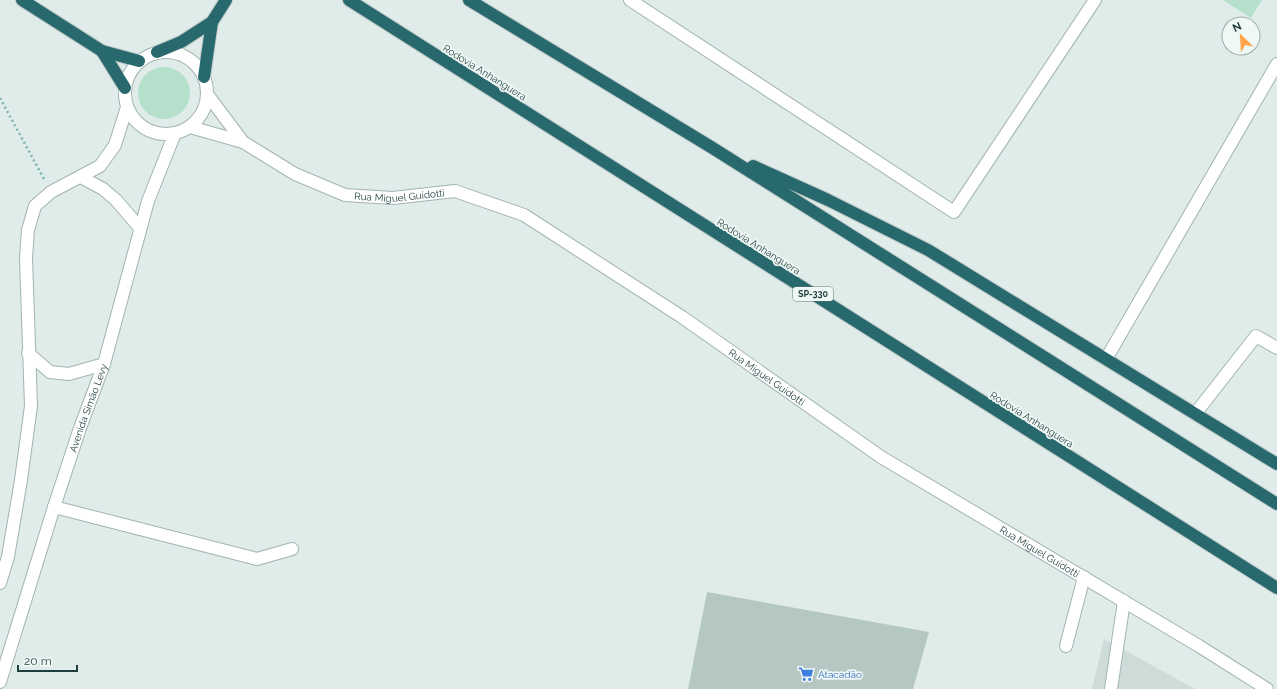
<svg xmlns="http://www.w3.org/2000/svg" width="1277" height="689" font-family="Raleway,sans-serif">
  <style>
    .built { fill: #cddcd9 }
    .green { fill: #b5e0cc }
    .building { fill: #b4c7c3 }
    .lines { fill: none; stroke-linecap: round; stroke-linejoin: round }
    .minor-casing { stroke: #a1b4b2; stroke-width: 14 }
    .highway-casing { stroke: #c0c9c9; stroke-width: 14 }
    .path { stroke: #7cb3b0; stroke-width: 2.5; stroke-dasharray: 2 3; stroke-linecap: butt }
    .minor { stroke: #fff; stroke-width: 12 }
    .highway { stroke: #27696d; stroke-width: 12 }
    .labels { text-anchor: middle; stroke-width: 3.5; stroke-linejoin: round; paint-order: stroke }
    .shield { fill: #f0f8f6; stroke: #5d7674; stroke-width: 1 }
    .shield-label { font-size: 9px; font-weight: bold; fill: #1e3e3d }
    .street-label { font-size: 10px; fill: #1e3e3d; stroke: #f0f8f6 }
    .shop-label { font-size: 10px; fill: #366cbe; stroke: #f0f8f6; text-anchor: start }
  </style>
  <rect width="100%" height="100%" fill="#dfece9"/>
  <path class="built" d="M1104,639L1195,689H1092Z"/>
  <g class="green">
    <path d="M1223,0H1262L1251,18Z"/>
    <circle cx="164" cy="93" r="26"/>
  </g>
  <path class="building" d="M707,592L929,632L913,689H688Z"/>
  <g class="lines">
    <g class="minor-casing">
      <g id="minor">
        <path d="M630,0L954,212L1095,0"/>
        <circle cx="166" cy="93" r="41"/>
        <path d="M207,94L243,142"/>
        <path id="s1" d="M190,127L243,142L295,174L345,195L393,198L455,191L524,215L682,317L881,457L1199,646L1267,689"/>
        <path d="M81,177L103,189L116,200L140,228"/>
        <path d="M28,353L50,372L69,374L104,364"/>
        <path d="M1106,359L1277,64"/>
        <path d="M1195,414L1256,336L1277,348"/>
        <path d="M54,507L257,559L292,549"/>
        <path d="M0,583L8,557L21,480L31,406L26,258L28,230L35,206L51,192L100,166L115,145L127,107"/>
        <path d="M1066,646L1084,577"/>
        <path id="s2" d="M0,682L54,507L80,428L104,364L148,201L175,133"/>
        <path d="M1111,689L1124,601"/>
      </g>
    </g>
    <g class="highway-casing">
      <g id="highway">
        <path d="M22,0L102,51L139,61"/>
        <path d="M349,0L1277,588"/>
        <path d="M469,0L711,147L1277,504"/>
        <path d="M102,51L125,88"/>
        <path d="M157,52L181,42L212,22L226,0"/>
        <path d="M204,77L212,22"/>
        <path d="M753,166L828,200L928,250L1277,464"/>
      </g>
    </g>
    <path class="path" d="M0,98L44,179"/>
    <use href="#minor" class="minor"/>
    <use href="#highway" class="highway"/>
  </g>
  <defs>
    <g id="supermarket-bare" transform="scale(1.2)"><path d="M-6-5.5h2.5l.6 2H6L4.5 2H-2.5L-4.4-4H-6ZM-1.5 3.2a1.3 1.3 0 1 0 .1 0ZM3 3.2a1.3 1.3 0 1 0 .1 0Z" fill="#3f7fe0" stroke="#f0f8f6" stroke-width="2.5" paint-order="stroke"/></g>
  </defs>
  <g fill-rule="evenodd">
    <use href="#supermarket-bare" x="806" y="674"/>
  </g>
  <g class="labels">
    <rect class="shield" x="793" y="287" width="40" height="14" rx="3"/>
    <g class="shield-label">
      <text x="813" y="297">SP-330</text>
    </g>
    <g class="street-label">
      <text transform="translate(485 72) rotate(32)" y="4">Rodovia Anhanguera</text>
      <text dy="4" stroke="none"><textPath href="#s1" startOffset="225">Rua Miguel Guidotti</textPath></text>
      <text transform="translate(759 246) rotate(32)" y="4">Rodovia Anhanguera</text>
      <text dy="4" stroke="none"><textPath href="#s1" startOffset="646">Rua Miguel Guidotti</textPath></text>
      <text dy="4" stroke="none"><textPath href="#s2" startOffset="288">Avenida Simão Levy</textPath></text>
      <text transform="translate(1032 419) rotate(32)" y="4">Rodovia Anhanguera</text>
      <text dy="4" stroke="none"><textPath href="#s1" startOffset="970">Rua Miguel Guidotti</textPath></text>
    </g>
    <g class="shop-label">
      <text x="818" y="678">Atacadão</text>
    </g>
  </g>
  <g transform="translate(1241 36) rotate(335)"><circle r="19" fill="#f0f8f6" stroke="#9caeac"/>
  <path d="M0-3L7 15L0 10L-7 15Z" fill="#ffa54a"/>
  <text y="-6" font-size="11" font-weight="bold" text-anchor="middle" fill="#1e3e3d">N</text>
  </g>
  <path d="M18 665v6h59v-6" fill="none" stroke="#1e3e3d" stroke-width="2"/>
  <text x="24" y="665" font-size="12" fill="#1e3e3d" stroke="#f0f8f6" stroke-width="3" paint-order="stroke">20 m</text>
</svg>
